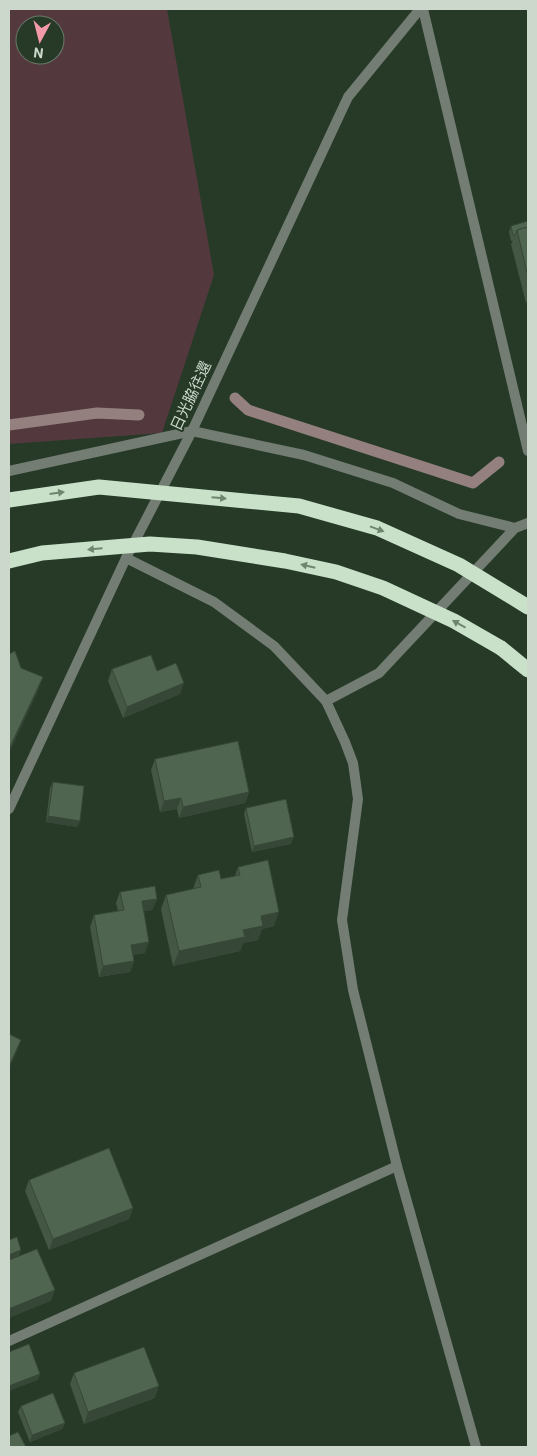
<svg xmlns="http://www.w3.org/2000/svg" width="537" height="1456" font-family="Roboto,'Noto Sans JP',sans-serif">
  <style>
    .green { fill: #53393d; fill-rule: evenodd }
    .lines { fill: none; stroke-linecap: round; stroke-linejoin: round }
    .stream { stroke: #93807f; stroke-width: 11 }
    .minor { stroke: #737d73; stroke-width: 10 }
    .tertiary { stroke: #737d73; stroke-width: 10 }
    .motorway { stroke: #c8e1c8; stroke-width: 15 }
    .motorway-bridge { stroke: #c8e1c8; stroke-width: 15 }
    .wall { fill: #445744 }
    .shaded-wall { fill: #374737 }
    .building { fill: #4f654f; stroke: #374737 }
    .oneway { fill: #6f856f }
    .labels { text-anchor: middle; stroke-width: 4; stroke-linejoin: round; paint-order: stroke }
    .street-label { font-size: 15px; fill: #cbd8cb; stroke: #263a27 }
  </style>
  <rect width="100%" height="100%" fill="#263a27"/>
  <path class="green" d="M9,9H167L214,275L162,433L9,444ZM25,25H55V55H25Z"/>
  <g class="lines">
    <g class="stream">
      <path d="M235,398L248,410L473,483L499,462"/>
      <path d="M9,425L97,413L139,415"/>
    </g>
    <g class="minor">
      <path d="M9,471L192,431L304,455L393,483L459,514L515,528"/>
      <path d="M126,558L214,602L274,646L326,701L345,742L353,763L358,799L342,920L353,990L397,1166L476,1447"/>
      <path d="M326,701L379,673L515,528L528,523"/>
      <path d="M9,1341L397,1166"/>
    </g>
    <g class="tertiary">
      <path d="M423,9L528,451"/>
      <path d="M9,809L126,558L192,431L348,97L420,9"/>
    </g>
    <path class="motorway" d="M501,648L528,670"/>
    <g class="motorway-bridge">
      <path d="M9,500L99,487L299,506L377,528L459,565L528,607"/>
      <path d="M9,561L42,553L150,544L197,547L285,561L336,572L383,588L454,621L501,648"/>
    </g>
  </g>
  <g class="wall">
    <path d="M528,221V302L526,303L511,244L513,241H511L509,232L511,226Z"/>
    <path d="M112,669L157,671L180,694L123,718L108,681Z"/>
    <path d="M155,759L249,792L245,803L179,818L177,809L160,812L151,770Z"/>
    <path d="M53,782L80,821L77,827L46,822L50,788Z"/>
    <path d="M246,808L291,844L252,852L244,814Z"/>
    <path d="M238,867L274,926L262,929L258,940L243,943L240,951L173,966L161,909L166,895L193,889L198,875L221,879L235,876Z"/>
    <path d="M120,892L157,899L152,910L144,911L145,953L133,955L134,961L130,972L99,977L90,927L94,915L118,911L116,903Z"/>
    <path d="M29,1180L133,1208L129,1219L49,1250L25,1191Z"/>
    <path d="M74,1373L155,1398L84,1424L70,1384Z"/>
    <path d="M21,1406L65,1423L62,1429L30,1442L18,1412Z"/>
  </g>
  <g class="shaded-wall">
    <path d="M528,296V302L526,303Z"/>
    <path d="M43,677L37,693L9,753V749Z"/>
    <path d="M184,683L180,694L123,718L127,707Z"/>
    <path d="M249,792L245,803L179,818L183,807Z"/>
    <path d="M181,798L177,809L160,812L164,801Z"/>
    <path d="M48,816L80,821L77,827L46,822Z"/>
    <path d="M294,837L291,844L252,852L254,846Z"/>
    <path d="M157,899L152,910L138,912L142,901Z"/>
    <path d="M279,912L274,926L262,929L258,940L243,943L240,951L173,966L179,951L243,930L261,916Z"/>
    <path d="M149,942L145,953L127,956L131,945Z"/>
    <path d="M134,961L130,972L99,977L103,966Z"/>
    <path d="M21,1040L17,1051L9,1069V1066Z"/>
    <path d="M133,1208L129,1219L49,1250L53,1239Z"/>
    <path d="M21,1250L19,1256L9,1260V1255Z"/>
    <path d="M55,1290L51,1301L9,1318V1309Z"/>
    <path d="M40,1374L38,1380L9,1391V1386Z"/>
    <path d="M159,1386L155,1398L84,1424L88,1412Z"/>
    <path d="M65,1423L62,1429L30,1442L32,1435Z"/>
  </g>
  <g class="building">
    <path d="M528,221V227L517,230L515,235H513L511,226Z"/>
    <path d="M528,227V277L517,230Z"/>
    <path d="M15,651L21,668L43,677L9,749V654Z"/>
    <path d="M151,655L157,671L176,663L184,683L127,707L112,669Z"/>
    <path d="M238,741L249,792L183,807L181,798L164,801L155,759Z"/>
    <path d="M53,782L84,786L80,821L48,816Z"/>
    <path d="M286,799L294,837L254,846L246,808Z"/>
    <path d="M268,860L279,912L261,916L263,926L243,930L245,937L179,951L166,895L201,887L198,875L219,870L221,879L240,875L238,867Z"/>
    <path d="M155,886L157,899L142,901L149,942L131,945L134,961L103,966L94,915L124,910L120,892Z"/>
    <path d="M9,1034L21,1040L9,1066Z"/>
    <path d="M109,1148L133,1208L53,1239L29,1180Z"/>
    <path d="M17,1237L21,1250L9,1255V1240Z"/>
    <path d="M37,1249L55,1290L9,1309V1260Z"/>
    <path d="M29,1344L40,1374L9,1386V1352Z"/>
    <path d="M144,1347L159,1386L88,1412L74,1373Z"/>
    <path d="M53,1393L65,1423L32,1435L21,1406Z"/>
    <path d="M18,1432L26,1447H9V1436Z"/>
  </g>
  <defs><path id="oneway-solid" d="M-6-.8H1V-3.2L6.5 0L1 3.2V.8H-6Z" transform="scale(1.25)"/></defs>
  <g class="oneway">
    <use href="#oneway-solid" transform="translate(57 493) rotate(-8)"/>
    <use href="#oneway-solid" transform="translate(219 498) rotate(5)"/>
    <use href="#oneway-solid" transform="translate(377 529) rotate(20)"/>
    <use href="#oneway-solid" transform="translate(95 549) rotate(175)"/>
    <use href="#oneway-solid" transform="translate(308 566) rotate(-167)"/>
    <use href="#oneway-solid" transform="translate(459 624) rotate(-151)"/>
  </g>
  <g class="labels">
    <g class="street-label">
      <text transform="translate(191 396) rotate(-65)" y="5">日光脇往還</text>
    </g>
  </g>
  <rect width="537" height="1456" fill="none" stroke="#cbd8cb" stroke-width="20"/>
  <g transform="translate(40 40) rotate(187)"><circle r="24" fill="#263a27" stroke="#687969"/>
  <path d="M0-4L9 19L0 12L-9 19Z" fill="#f39aa9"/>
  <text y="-8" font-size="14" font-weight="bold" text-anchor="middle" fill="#cbd8cb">N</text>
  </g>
</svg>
